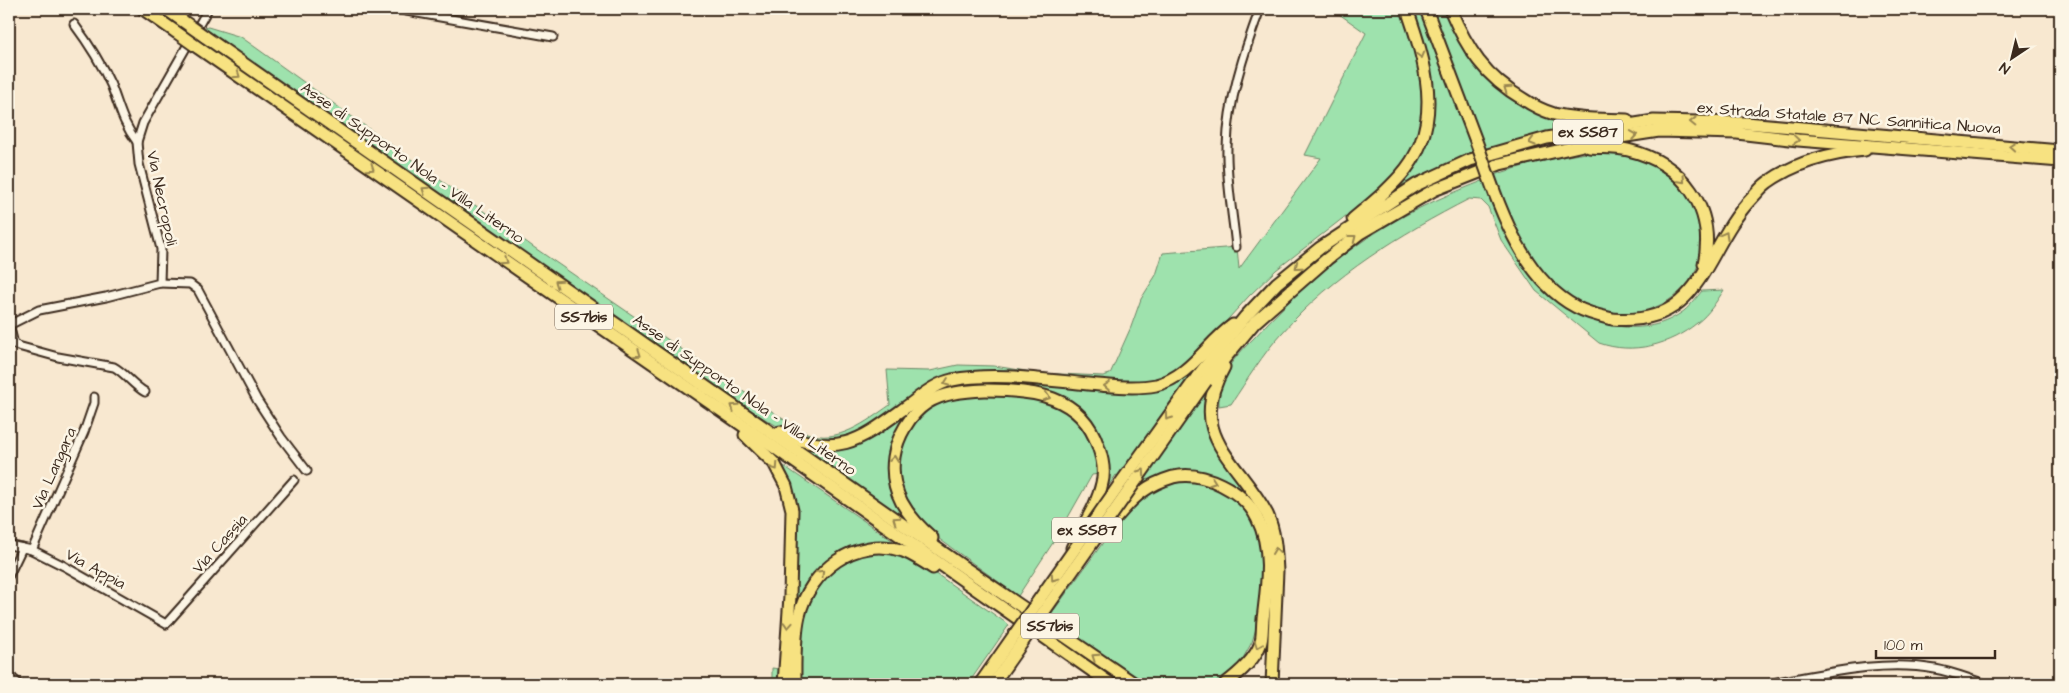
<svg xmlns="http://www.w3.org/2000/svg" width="2069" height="693" font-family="'Architects Daughter',sans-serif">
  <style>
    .green { fill: #9ee2ad; stroke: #6c8666 }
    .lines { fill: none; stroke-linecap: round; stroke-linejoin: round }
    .minor-casing { stroke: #3b2a1e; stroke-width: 11 }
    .trunk-casing { stroke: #3b2a1e; stroke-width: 15 }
    .minor { stroke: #fcf5e5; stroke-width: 7 }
    .trunk { stroke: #f7e281; stroke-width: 11 }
    .trunk-bridge-casing { stroke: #3b2a1e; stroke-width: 15; stroke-linecap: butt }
    .trunk-bridge { stroke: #f7e281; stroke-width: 11 }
    .oneway { stroke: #998650 }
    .labels { text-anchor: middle; stroke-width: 5; stroke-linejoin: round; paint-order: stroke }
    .shield { fill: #fcf5e5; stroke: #75675a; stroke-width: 1 }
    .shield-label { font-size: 15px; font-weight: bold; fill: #3b2a1e }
    .street-label { font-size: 16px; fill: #3b2a1e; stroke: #fcf5e5 }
  </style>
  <rect width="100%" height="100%" fill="#f8e8d0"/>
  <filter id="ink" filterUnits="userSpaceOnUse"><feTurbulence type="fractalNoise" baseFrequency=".02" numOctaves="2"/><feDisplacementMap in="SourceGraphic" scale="10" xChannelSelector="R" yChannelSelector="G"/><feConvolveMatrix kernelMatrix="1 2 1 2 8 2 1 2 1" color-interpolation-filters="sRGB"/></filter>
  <g filter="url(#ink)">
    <g class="green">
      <path d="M1332,9H1401L1422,78L1424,101L1422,120L1417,139L1408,160L1387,184L1276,270L1249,296L1199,351L1184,366L1175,370L1179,378L1185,375L1207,391C1206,401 1205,412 1206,422C1214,466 1258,491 1268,533L1258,535L1262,560L1257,625L1252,642L1242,660L1231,673L1213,684H1149L1132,675L1049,617L1123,515L1126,516L1143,495L1116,475L1103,494L1106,473L1092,475L1058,535L1018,596L931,533C921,523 910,512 904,500C884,461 907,413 946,399C964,392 985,395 1004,395L1003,386C978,385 954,384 931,396C889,419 876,478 905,516L904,518L802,446C875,462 891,405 949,386C966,381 985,382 1002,383V375C978,373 950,374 928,386C891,408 859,452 811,440C787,434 764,418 743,406L204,28L208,27L241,37L532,246L786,421C793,425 800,430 807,433C837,445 867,421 890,405L887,370L930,371L958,365L994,366L1039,373L1103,376L1110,374L1131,327L1141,299L1156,275L1163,253L1237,247L1239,269L1321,158L1305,155L1366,33Z"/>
      <path d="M1409,9H1445L1488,79L1588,124L1511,142L1467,157L1394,192L1393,190L1430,120Z"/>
      <path d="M1606,151C1616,153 1627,153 1636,156C1643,158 1650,163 1656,167C1661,170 1668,172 1672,176C1677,180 1681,186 1684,191C1732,249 1681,323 1610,312C1589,309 1569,300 1553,284C1524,253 1510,214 1494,175C1531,163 1567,154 1606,151Z"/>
      <path d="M1485,180L1553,297C1588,324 1640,341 1681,313C1689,308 1696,298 1702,291L1724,290C1716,302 1709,314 1697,323C1670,345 1633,355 1599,343L1536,291L1501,240L1488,207L1481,200L1469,199C1401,234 1333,275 1282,333C1262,355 1248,379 1231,404L1219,406C1219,401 1218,393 1219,388C1223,369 1241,351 1254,338C1293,295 1337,255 1388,225C1418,207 1452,193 1485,180Z"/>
      <path d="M781,464L899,545L860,546L803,593L800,671L802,622L815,587L841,562L867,553H895L928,568L1009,625L968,684H772V668L788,670L796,525Z"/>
    </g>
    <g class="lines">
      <g class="minor-casing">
        <g id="minor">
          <path d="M395,9L553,37"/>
          <path d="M74,24C89,44 101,63 111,85C120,108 122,122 137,142"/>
          <path d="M1236,247C1233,215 1226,180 1227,147C1228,101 1244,52 1260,9"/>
          <path d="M160,283L190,284L198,290L257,400L281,437L307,471"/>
          <path d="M9,325L39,310L106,297L160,283L161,249L139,164L137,142L143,123L208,9"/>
          <path d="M9,325L14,344L18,346L58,357L114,367C125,373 133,385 145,392"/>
          <path d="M9,545L32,550L64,566L166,624L294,480"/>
          <path d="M32,550L84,432L94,403V397"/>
          <path d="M9,575L22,548"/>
          <path d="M9,675L19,684"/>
          <path d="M1772,683C1824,674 1881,659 1935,669C1952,672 1969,679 1986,684"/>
        </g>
      </g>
      <g class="trunk-casing">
        <g id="trunk">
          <path d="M143,9L176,32"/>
          <path d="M166,9L183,21"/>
          <path d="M1450,9C1467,49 1485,77 1523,99C1532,105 1544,111 1554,114C1578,120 1603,119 1627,120"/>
          <path d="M204,36L965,568L1135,684"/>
          <path d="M197,47L768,443L1111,684"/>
          <path d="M1589,147C1602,148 1616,147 1628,150C1683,163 1716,208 1704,264"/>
          <path d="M1353,219C1372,203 1391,188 1406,169C1444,120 1425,61 1407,9"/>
          <path d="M1612,319C1705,327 1702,250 1752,198C1757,193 1762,186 1768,182C1796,162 1832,153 1865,150"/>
          <path d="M1224,367C1185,435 1238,460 1267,514C1275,531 1276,552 1277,571L1272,684"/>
          <path d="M1197,377L1245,317L1277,283L1320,248L1416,185L1470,160L1547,138L1654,121L1746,123L2060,151"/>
          <path d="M1206,381L1255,322L1327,259L1360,233L1434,190L1500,164L1614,138L1659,131L1737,133L1798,140L2060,161"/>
          <path d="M780,432C841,461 864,437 913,402C924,393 938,383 952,380C996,372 1045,380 1088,384C1110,386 1135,389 1156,385C1190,377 1207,343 1233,325"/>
          <path d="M745,435L774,463L786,486L792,510L790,596L784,684"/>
          <path d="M1113,521C1123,511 1130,500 1142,492C1151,485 1163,480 1173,477C1203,470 1244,491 1257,518C1273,549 1267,586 1263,619C1262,627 1263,638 1260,645C1254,661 1237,675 1225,684"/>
          <path d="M932,538C907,516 889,492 894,457C897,437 910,414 927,403C944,392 967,391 986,390C1033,390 1081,395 1098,446C1102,457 1105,472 1102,483C1097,507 1082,526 1072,548"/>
          <path d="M795,684C795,662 794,637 799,616C809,571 856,535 903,551C913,555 924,562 933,568"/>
        </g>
      </g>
      <use href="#minor" class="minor"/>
      <use href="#trunk" class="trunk"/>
      <g class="trunk-bridge-casing">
        <g id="trunk-bridge">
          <path d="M1426,9C1443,53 1459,97 1476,141C1497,198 1518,276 1576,307C1587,313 1600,316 1612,319"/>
          <path d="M183,21L204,36"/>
          <path d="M176,32L197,47"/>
          <path d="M980,684L1120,484L1197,377"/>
          <path d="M993,684L1206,381"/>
        </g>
      </g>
      <use href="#trunk-bridge" class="trunk-bridge"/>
    </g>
    <defs><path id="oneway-chevron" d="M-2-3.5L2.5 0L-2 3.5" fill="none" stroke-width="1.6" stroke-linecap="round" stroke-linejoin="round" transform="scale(1.25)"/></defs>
    <g class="oneway">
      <use href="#oneway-chevron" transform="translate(1421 55) rotate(75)"/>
      <use href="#oneway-chevron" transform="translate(237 75) rotate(35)"/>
      <use href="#oneway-chevron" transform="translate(1507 89) rotate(-145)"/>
      <use href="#oneway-chevron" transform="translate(1693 122) rotate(-179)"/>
      <use href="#oneway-chevron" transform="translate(1634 135) rotate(-9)"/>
      <use href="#oneway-chevron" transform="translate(1796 140) rotate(6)"/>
      <use href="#oneway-chevron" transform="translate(1532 142) rotate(164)"/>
      <use href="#oneway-chevron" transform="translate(2012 146) rotate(-175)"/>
      <use href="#oneway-chevron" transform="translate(371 168) rotate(35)"/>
      <use href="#oneway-chevron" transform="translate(1682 180) rotate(48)"/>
      <use href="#oneway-chevron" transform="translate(425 190) rotate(-145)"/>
      <use href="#oneway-chevron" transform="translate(1725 235) rotate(-61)"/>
      <use href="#oneway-chevron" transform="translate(1353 238) rotate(-38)"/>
      <use href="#oneway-chevron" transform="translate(504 261) rotate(35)"/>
      <use href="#oneway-chevron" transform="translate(1298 266) rotate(141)"/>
      <use href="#oneway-chevron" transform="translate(558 283) rotate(-145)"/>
      <use href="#oneway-chevron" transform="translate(638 354) rotate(34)"/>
      <use href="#oneway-chevron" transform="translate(947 383) rotate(160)"/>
      <use href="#oneway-chevron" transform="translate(1107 386) rotate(-175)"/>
      <use href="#oneway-chevron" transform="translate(1047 397) rotate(18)"/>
      <use href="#oneway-chevron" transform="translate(734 407) rotate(-145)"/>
      <use href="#oneway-chevron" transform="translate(1168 417) rotate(126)"/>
      <use href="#oneway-chevron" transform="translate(894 459) rotate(-84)"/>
      <use href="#oneway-chevron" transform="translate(775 467) rotate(57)"/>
      <use href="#oneway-chevron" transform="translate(1142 472) rotate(-55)"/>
      <use href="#oneway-chevron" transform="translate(1213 482) rotate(20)"/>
      <use href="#oneway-chevron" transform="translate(896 520) rotate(-145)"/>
      <use href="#oneway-chevron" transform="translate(1276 551) rotate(-97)"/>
      <use href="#oneway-chevron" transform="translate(821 573) rotate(-46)"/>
      <use href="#oneway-chevron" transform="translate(1054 578) rotate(125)"/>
      <use href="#oneway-chevron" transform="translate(788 625) rotate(94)"/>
      <use href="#oneway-chevron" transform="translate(1258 645) rotate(112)"/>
      <use href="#oneway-chevron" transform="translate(1095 657) rotate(-146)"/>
    </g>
  </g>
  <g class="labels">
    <g class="shield">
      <rect x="1553" y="119.5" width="70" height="25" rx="4"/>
      <rect x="555" y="304.5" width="58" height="25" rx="4"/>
      <rect x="1052" y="517.5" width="70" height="25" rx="4"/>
      <rect x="1021" y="613.5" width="58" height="25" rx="4"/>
    </g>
    <g class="shield-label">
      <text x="1588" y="137">ex SS87</text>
      <text x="584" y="322">SS7bis</text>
      <text x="1087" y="535">ex SS87</text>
      <text x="1050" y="631">SS7bis</text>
    </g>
    <g class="street-label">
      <text transform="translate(1849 117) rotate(4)" y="6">ex Strada Statale 87 NC Sannitica Nuova</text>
      <text transform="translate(413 162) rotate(35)" y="6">Asse di Supporto Nola - Villa Literno</text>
      <text transform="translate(163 198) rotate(78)" y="6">Via Necropoli</text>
      <text transform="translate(745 394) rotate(35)" y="6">Asse di Supporto Nola - Villa Literno</text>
      <text transform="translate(53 468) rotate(-66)" y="6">Via Langara</text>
      <text transform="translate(219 543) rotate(-48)" y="6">Via Cassia</text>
      <text transform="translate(96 568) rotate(29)" y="6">Via Appia</text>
    </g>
  </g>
  <rect width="2069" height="693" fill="none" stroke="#fcf5e5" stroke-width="30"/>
  <rect x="15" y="15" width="2039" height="663" fill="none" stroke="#3b2a1e" stroke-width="2" filter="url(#ink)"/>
  <g transform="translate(2012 58) rotate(215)" stroke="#fcf5e5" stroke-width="4" paint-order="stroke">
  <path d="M0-4L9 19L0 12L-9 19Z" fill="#3b2a1e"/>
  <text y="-8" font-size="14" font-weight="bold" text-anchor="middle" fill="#3b2a1e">N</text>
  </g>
  <path d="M1876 650v8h119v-8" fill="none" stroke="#3b2a1e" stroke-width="2.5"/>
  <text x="1884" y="650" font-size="15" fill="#3b2a1e" stroke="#fcf5e5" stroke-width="4" paint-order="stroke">100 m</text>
</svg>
